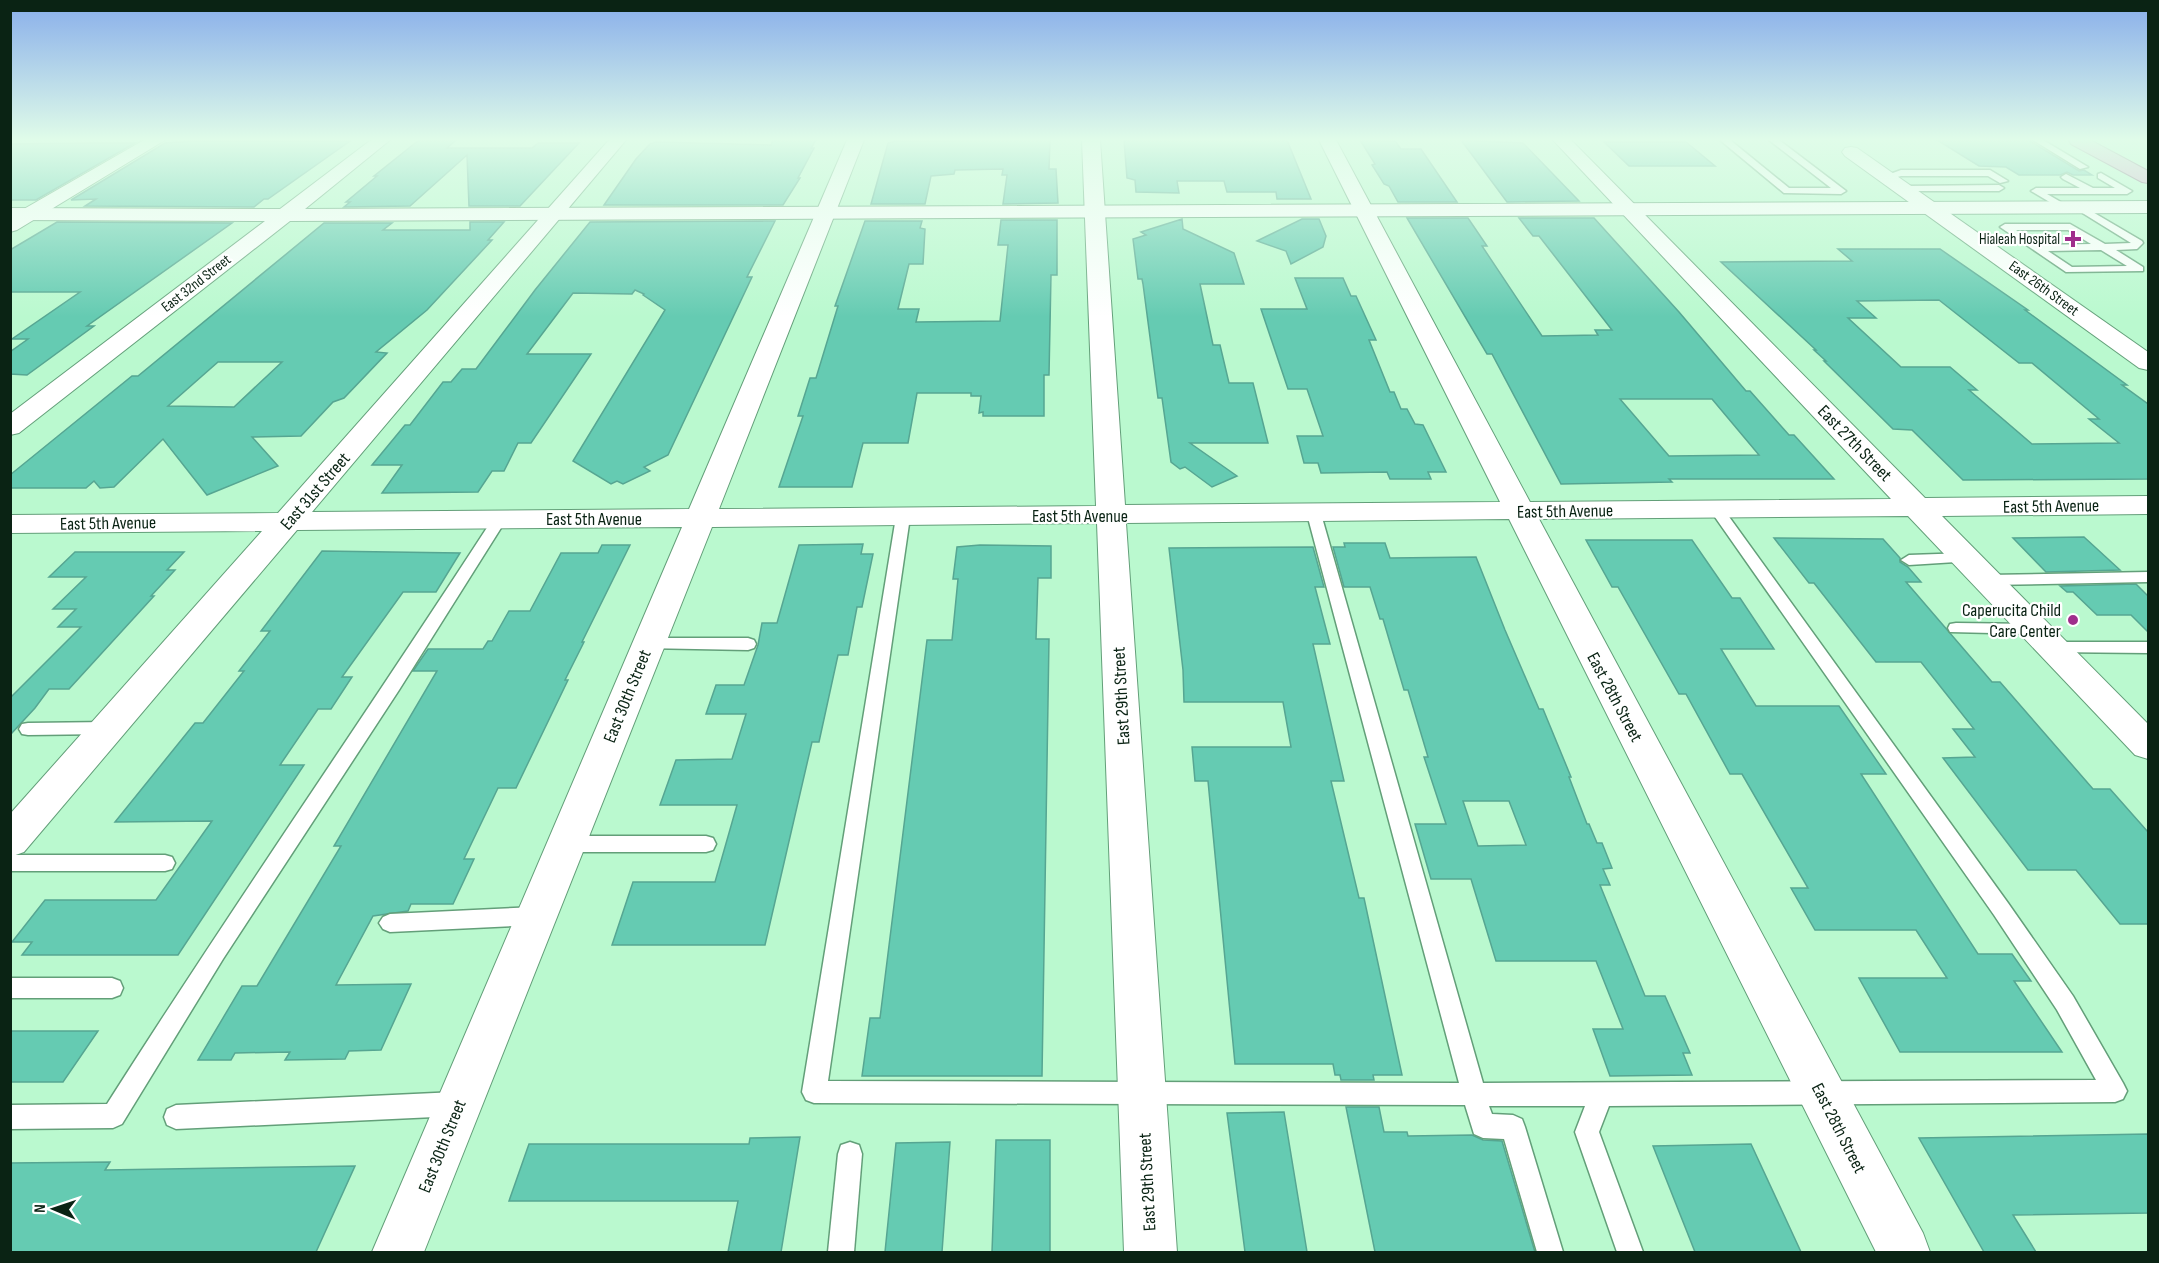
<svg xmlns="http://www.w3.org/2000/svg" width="2159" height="1263" font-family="'Sofia Sans Condensed',sans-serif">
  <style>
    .building { fill: #65cbb2; stroke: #56a692; stroke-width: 1.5; fill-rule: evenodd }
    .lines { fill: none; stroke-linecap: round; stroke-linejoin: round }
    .service-casing { stroke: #639f79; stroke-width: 3 }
    .minor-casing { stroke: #639f79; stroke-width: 2 }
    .tertiary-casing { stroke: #639f79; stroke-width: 2 }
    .primary-casing { stroke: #815379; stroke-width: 2 }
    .service { fill: #fff; fill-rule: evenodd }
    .minor { fill: #fff; fill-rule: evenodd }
    .tertiary { fill: #fff; fill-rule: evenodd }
    .primary { fill: #daa7cf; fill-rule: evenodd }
    .poi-dot { fill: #9f2e8c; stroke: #fff; stroke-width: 2 }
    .labels { text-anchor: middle; stroke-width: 4.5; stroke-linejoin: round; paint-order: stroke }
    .far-poi-label { font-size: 15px; fill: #0a2314; stroke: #fff; text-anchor: end }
    .far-street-label { font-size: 15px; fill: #0a2314; stroke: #fff }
    .street-label { font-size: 18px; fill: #0a2314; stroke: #fff }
    .poi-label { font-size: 18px; fill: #0a2314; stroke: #fff; text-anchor: end }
  </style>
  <rect width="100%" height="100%" fill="#baf9cf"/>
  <g class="building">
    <path d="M419,140H456L447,148H532L538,143H579L520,206H469L467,155L410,206L344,207L350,202H346L377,176H374Z"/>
    <path d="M773,140H816L811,148H814L798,178H800L783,205H604L636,159L650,144L656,142L771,145Z"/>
    <path d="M1050,140L1049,169H1056L1058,203L1003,204L1007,175H1002L1003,169L955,170L954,174L931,176L925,204H871L888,143L895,141Z"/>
    <path d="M1124,140H1287L1311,199H1277L1276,192H1227L1224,181H1177L1179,193L1136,192L1135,180L1127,178Z"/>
    <path d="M1360,140L1395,141L1401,149H1421L1457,202H1398L1389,186L1384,184L1372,165L1375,164Z"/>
    <path d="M1461,140L1523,143L1579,201L1507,202Z"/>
    <path d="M1937,140H2028L2079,171L2084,170L2092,175H2073L2067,172L2060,175H2019L2006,167L1979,166Z"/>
    <path d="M193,141H350L268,199H264L254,207L85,206L96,199L71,200L165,143Z"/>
    <path d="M1604,142H1686L1715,166H1629Z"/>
    <path d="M90,143H135L36,200H10V144Z"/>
    <path d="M1407,218H1468L1487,246H1482L1542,336L1598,335L1595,330H1612L1539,236H1533L1519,218H1594L1679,312L1746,391H1750L1789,435H1794L1834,479H1669L1672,482L1561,484L1492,354H1487ZM1620,399H1712L1759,455L1669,456Z"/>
    <path d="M1182,219L1183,229L1234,253L1244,284H1200L1213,345H1220L1229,383H1253L1268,443H1190L1237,476L1212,487L1185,467L1180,469L1171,462L1162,398H1158L1143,284L1142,279H1138L1133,239L1146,235L1141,232Z"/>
    <path d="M1302,219H1319L1326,236L1323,247L1291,264L1286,251L1257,241Z"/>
    <path d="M1001,220H1057V275H1051L1049,375H1044V416H983V412L979,413L981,396H971V393H917L908,443H863L852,487H779L803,416H798L810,378H816L838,306H835L865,221H922L920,228L925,229L923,264H909L898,309H919L916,322L1000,321L1008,245H998Z"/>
    <path d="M775,221L747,277H752L668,455L644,467L650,471L623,484L617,481L611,484L573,461L665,310L643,295L644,294L635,290L632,294L573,293L527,354H591L531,443H518L504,471H492L478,492L382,493L402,465H372L405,425H410L443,382H451L462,369H476L535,290L590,222Z"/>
    <path d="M57,222L232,223L87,326H94L27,375L10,374V352L28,339H12L80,292H10V250Z"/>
    <path d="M470,222H504L488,240H492L427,310L376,352L387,353L344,398L333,402L301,436L252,437L278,466L207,495L163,439L114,487L100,488L94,481L86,488H10V475L132,376H138L324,223H392L383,230H470ZM218,362H282L234,407L168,406Z"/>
    <path d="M1838,249H1940L2028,310H2025L2127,385H2122L2148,404V479L1963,480L1912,430L1893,429L1824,361H1826L1814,350H1816L1721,262L1852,261ZM1939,300L2019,363H2032L2099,419H2089L2119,443L2032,444L1969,390H1977L1950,367H1901L1848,318H1876L1857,301Z"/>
    <path d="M1295,278H1343L1351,296H1356L1376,340H1369L1390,392H1394L1401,409H1407L1415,424L1423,425L1446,472H1428L1431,479H1390L1387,472L1321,473L1318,463H1304L1297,436H1323L1307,389H1288L1261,309H1307Z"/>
    <path d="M2084,537L2120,570L2046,572L2013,538Z"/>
    <path d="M1774,538L1883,539L1900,558V562L1908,567L1921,582H1906L1992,682H2000L2093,789H2110L2148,832V924H2120L2076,870H2028L1943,758L1975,757L1953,729H1974L1921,662H1876L1814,583H1809Z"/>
    <path d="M1586,540H1692L1732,598H1740L1774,649H1721L1756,706H1839L1886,774H1861L1978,954H2012L2031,981H2014L2062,1052H1900L1859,978H1947L1916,930H1815L1791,888H1808L1742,774H1730L1686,694H1679L1618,587H1612Z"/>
    <path d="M1344,543H1385L1390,558L1476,557L1505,630L1539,709H1543L1571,777H1569L1587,824H1589L1597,843H1602L1612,868L1603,869L1610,885H1600L1645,996H1665L1690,1053H1683L1692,1075L1610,1076L1593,1029H1623L1596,961H1496L1471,879H1431L1415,824H1446L1424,757H1428L1408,690H1404L1383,619H1380L1370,587H1344L1333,547H1345ZM1463,801H1509L1526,845L1478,846Z"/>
    <path d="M863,544L861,554H873L862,607H857L848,655H838L819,742H812L765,945H612L633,882H715L737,805H660L676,760L732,759L746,714H706L716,685H744L758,645L762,623H777L799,545Z"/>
    <path d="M602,545H630L582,642H584L565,680H568L516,788H498L464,859H474L453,904H411L408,911L373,916L336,985L411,984L381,1050L349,1051L345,1059L285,1060L290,1052L235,1053L231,1060H198L242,986H257L341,846H334L437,671H413L428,649H483L488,641H492L509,611H530L561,553H598Z"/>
    <path d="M980,545L1051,546V578H1038L1036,639H1049L1042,1076H862L870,1018H880L927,640H952L958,579H953L957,547Z"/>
    <path d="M1313,547L1324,587H1315L1330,644H1313L1344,781H1331L1359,898H1364L1402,1075H1373L1374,1080H1341L1340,1075H1335L1333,1064H1235L1208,781H1195L1192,747H1291L1283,702H1184L1183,670L1169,548Z"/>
    <path d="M322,551L460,553L436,592H403L342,677H352L331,709H318L280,765H304L178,955H22L32,942H12L45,900H156L212,821L115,822L195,723H203L244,671H239L270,631H261Z"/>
    <path d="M75,552H184L167,570H175L151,596H154L69,689H49L35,708L10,735V698L81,627H58L76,609H53L86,577H49Z"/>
    <path d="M2136,584L2148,596V632L2131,615H2097L2073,592H2067L2060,586Z"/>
    <path d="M10,1031H98L63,1082H10Z"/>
    <path d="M1346,1107H1379L1384,1132H1407L1408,1136L1472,1135L1483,1140L1502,1141L1535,1252H1375Z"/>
    <path d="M1284,1112L1307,1252H1245L1227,1113Z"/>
    <path d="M2148,1134V1213L2013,1215L2036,1252H1984L1919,1138Z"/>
    <path d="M800,1137L781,1252H728L738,1201H509L529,1144H749L750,1138Z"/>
    <path d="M996,1140H1050V1252H992Z"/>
    <path d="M950,1142L942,1252H885L896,1143Z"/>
    <path d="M1751,1144L1801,1252H1695L1653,1146Z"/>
    <path d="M110,1162L105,1170L355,1166L316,1252H10V1163Z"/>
  </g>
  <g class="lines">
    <g class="service-casing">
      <g id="service">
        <path d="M1720,140H1730L1789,188H1831L1769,140H1779L1846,191L1841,194L1784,193Z"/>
        <path d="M2033,140H2043L2088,167L2080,169Z"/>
        <path d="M1901,170H1990L2008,181L2000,183L1988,176H1901L1887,180L1882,177Z"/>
        <path d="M2101,173L2132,191L2127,194H2047L2066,205L2068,207L2063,210L2031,191L2036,188H2080L2063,179L2061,177L2066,174L2093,188H2115L2098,178V174Z"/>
        <path d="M1904,186L1999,185L2004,188L1999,191H1901V187Z"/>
        <path d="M2079,204L2142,241L2143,243L2137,249L2116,250L2143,267V271L2066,272L2000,227L2005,224H2070L2105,244L2131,243L2076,209L2074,207ZM2016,230H2068L2091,244L2038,245ZM2101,250L2127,266L2072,267L2048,251Z"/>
        <path d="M1717,506L1722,507L2008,903L2073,996L2123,1083L2127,1091L2123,1099L2115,1102L1609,1106L1599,1132L1643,1252H1617L1575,1132L1585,1106H1489L1492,1114L1513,1115L1522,1119L1525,1127L1563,1252H1537L1504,1139L1483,1138L1474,1134L1465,1105L814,1103L806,1100L802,1092L896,517L903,513L910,517L828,1081L1459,1083L1307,514L1314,510L1321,514L1483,1083L2096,1080L2057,1010L1994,915L1710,510Z"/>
        <path d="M499,516L506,520L399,690L223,959L122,1124L113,1128L10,1129V1105L107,1104C232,907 365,716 492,520Z"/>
        <path d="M1967,553L1975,558L1972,561L1909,565L1901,560L1909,555Z"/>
        <path d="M2148,572V582L1988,585L1980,580L1988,575Z"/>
        <path d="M1956,623L2035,624L2041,625L2043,629L2041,633L2035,634L1950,632L1948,628L1950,624Z"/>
        <path d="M649,638H748L754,640L756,644L754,648L748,650L643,648L641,644L643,640Z"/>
        <path d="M2054,642H2148V653L2048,652L2046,648L2048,644Z"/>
        <path d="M108,722L114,723L117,728L114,733L108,734L28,735L22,734L19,729L22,724L28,723Z"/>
        <path d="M566,836H706L713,838L716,844L713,850L706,852H566L559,850L556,844L559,838Z"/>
        <path d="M10,855H165L172,857L175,863L172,869L165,871H10Z"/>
        <path d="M536,907L543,910L547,916L543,922L536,925L390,932L383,929L379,923L383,917L390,914Z"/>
        <path d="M10,978H112L120,981L123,988L120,995L112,998H10Z"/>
        <path d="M456,1092L465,1096L468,1104L465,1112L456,1116L176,1129L167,1125L164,1117L167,1109L176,1105Z"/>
        <path d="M850,1142L859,1145L862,1154L854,1252H828L838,1154L841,1145Z"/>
      </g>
    </g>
    <g class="minor-casing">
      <g id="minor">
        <path d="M144,140H165L17,230L10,232V217Z"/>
        <path d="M609,140H626L312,512L689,509L847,140H864L719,509L1096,506L1082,140H1100L1125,505L1500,502L1319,140H1336L1530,502L1891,499L1553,140H1571L1925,498L2148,496V514L1942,516L2148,724V759L2135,755L1908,516L1539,519L1923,1233L1930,1252H1876L1509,519L1126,523L1177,1252H1124L1097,523L712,527L424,1252H372L682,527L297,530L24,852L10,857V814L262,531L10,533V515L278,513Z"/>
        <path d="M1851,147L1857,148L2148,352V370L2139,368L1845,156L1842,152L1845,148Z"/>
      </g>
    </g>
    <g class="tertiary-casing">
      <path id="tertiary" d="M371,140H390L305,209L2148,201V213L290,221L19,433L10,435V414L265,221L10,220V208L280,209Z"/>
    </g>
    <g class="primary-casing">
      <path id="primary" d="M2069,140H2090L2148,171V183L2142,182L2071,144Z"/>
    </g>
    <use href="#service" class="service"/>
    <use href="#minor" class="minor"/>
    <use href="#tertiary" class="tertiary"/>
    <use href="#primary" class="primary"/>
  </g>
  <linearGradient id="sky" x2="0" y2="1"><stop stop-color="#88aeea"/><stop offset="0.44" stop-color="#e0fce9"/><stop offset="1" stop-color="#e0fce9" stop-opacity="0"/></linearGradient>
  <rect width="2159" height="317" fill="url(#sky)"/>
  <g class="poi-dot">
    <path d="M2070 230h6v6h6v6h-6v6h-6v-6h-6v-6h6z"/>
    <circle cx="2073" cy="620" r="6"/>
  </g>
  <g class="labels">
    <g class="far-poi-label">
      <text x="2060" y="244">Hialeah Hospital</text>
    </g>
    <g class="far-street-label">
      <text transform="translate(196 283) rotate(-38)" y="5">East 32nd Street</text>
      <text transform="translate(2044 288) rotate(36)" y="5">East 26th Street</text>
    </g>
    <g class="street-label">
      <text transform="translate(1855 443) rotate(46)" y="6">East 27th Street</text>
      <text transform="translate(315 491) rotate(-49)" y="6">East 31st Street</text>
      <text transform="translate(2051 506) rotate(-1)" y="6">East 5th Avenue</text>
      <text transform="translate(1565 511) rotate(-1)" y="6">East 5th Avenue</text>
      <text x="1080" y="522">East 5th Avenue</text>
      <text x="594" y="525">East 5th Avenue</text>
      <text transform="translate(108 523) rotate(-1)" y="6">East 5th Avenue</text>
      <text transform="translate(627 696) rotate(-68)" y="6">East 30th Street</text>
      <text transform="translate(1121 696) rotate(-93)" y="6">East 29th Street</text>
      <text transform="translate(1615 697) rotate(62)" y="6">East 28th Street</text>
      <text transform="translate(1839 1128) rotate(63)" y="6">East 28th Street</text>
      <text transform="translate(442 1146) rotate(-68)" y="6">East 30th Street</text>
      <text transform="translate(1147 1182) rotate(-93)" y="6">East 29th Street</text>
    </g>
    <g class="poi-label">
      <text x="2061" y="616">Caperucita Child<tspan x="2061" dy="21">Care Center</tspan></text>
    </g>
  </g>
  <rect width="2159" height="1263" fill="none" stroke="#0a2314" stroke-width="24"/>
  <g transform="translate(54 1209) rotate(272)" stroke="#ffffff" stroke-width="4.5" paint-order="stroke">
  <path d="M0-4.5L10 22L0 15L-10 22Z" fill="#0a2314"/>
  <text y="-9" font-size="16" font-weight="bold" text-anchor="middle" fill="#0a2314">N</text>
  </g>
</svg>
